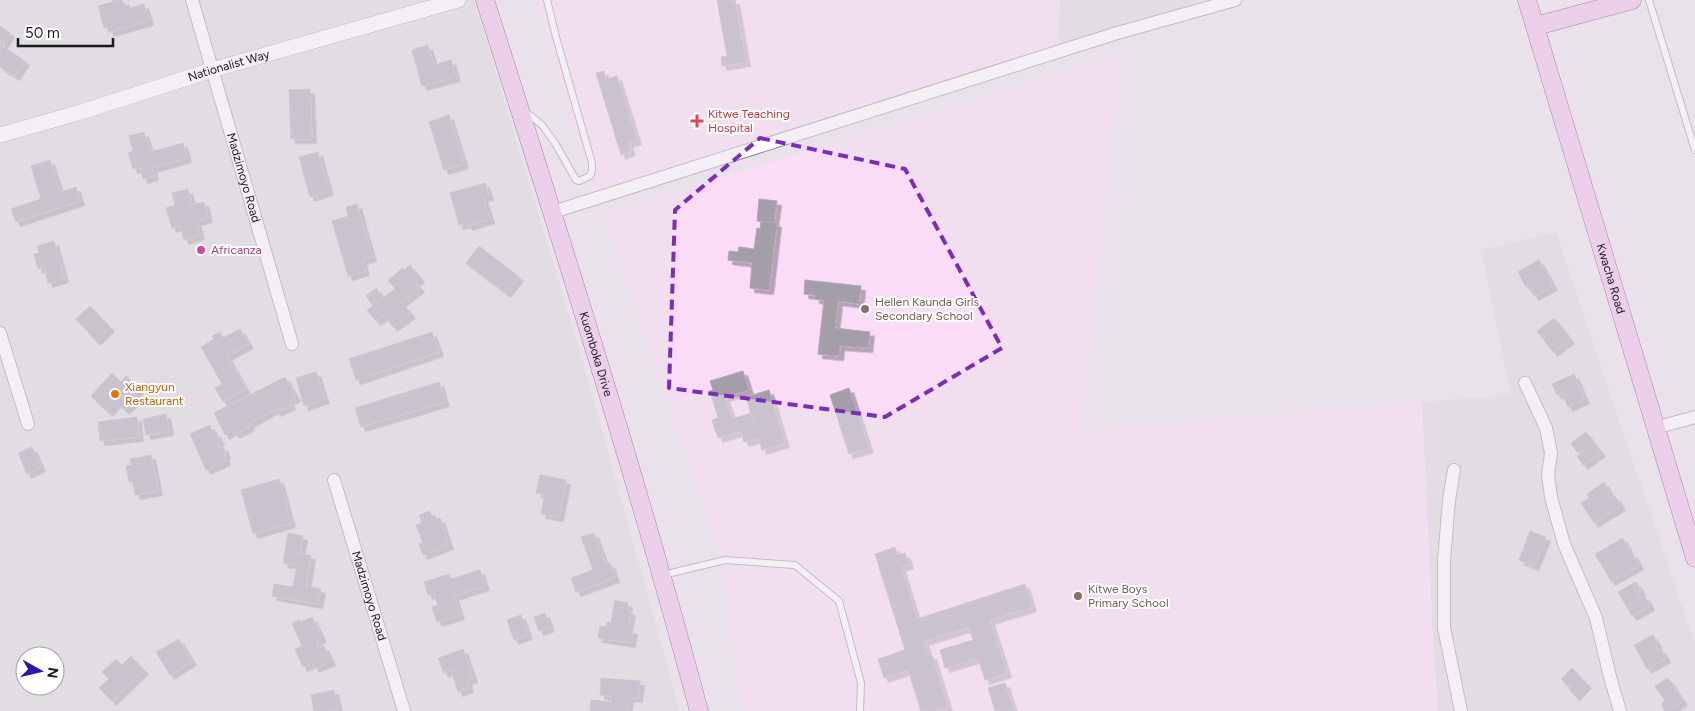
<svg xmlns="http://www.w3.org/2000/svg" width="1695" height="711" font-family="Figtree,sans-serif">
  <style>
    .residential { fill: #d8d8d9; fill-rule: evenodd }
    .education { fill: #fadcf7 }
    .building { fill: #a49ea9; stroke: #b1a6bb; filter: url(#shadow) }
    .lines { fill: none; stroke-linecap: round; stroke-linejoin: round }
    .service-casing { stroke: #929292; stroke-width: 8 }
    .minor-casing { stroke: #929292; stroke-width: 14 }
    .tertiary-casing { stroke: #929292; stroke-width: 16 }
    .secondary-casing { stroke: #621252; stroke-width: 19 }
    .service { stroke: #fff; stroke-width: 6 }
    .minor { stroke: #fff; stroke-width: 12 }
    .tertiary { stroke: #fff; stroke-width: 15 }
    .secondary { stroke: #f0bbe9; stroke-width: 18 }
    .marked { fill: none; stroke: #7b2cbf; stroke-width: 4; stroke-dasharray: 10 6; stroke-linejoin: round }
    .health-dot { fill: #e0444e; stroke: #fff; stroke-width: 2 }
    .hotel-dot { fill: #d1479c; stroke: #fff; stroke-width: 2 }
    .education-dot { fill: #8d6e63; stroke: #fff; stroke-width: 2 }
    .food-dot { fill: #e8710a; stroke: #fff; stroke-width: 2 }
    .labels { text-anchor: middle; stroke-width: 4; stroke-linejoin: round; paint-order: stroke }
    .street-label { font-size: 12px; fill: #1b1b1b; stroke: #fff }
    .health-label { font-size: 12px; fill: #be3a42; stroke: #fff; text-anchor: start }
    .hotel-label { font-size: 12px; fill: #b23c85; stroke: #fff; text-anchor: start }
    .education-label { font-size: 12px; fill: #785e54; stroke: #fff; text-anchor: start }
    .food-label { font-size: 12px; fill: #c56008; stroke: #fff; text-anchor: start }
  </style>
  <defs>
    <filter id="shadow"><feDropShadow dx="4.5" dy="4.5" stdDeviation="0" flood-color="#0004"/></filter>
  </defs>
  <rect width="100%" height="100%" fill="#e9e2eb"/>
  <g class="residential">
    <path d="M0,0H474L583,362L680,711H0ZM25,656H55V686H25Z"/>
    <path d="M1060,0H1199L1160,27L1058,48Z"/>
    <path d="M1556,232L1695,645V711H1438L1433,640L1422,402L1511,395L1481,250Z"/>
  </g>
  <g class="education">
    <path d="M535,0H1054L1053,48L594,195Z"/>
    <path d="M1121,54L1081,431L1422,402L1433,640L1438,711H742L719,552L603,214Z"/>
  </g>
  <g class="building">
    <path d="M112,0H122L124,6L129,5L130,8L144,4L149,21L109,32L108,27L104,28L98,6L113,2Z"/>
    <path d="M717,0H735L746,62L722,66L721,57L727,56Z"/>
    <path d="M0,26L10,33L2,46L25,61L15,76L0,67Z"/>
    <path d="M428,45L434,65L451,60L456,77L422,86L412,50Z"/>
    <path d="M604,71L606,79L617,76L637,140L628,143L631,151L621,155L596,73Z"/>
    <path d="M310,89L312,139H291L289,90Z"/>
    <path d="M449,115L464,164L444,170L429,122Z"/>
    <path d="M144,132L150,152L183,143L187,158L152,168L154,176L143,179L140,167L133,169L128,153L133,151L129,136Z"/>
    <path d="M318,152L329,191L310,197L299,157Z"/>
    <path d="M50,160L60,192L76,187L80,201L16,222L11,209L41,199L31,166Z"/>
    <path d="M485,183L489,196L483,197L490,219L468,226L467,223L459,225L450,193Z"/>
    <path d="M188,189L192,205L204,202L208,218L196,221L200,235L184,240L180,225L172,228L166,208L175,205L172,193Z"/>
    <path d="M759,199L777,201L774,223L757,221Z"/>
    <path d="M357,204L372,257L362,260L365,271L348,276L332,221L348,216L346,207Z"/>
    <path d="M761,221L777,223L769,290L750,288L752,263L728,260L729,251L738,252L739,247L754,249L757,228L760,229Z"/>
    <path d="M54,241L64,278L48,283L44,267L38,269L34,254L39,253L37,246Z"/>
    <path d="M479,246L519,277L506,293L466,263Z"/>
    <path d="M1539,260L1553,286L1534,296L1528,285L1526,287L1518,272Z"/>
    <path d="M410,265L420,278L415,282L420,288L398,305L401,309L405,306L411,314L393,327L384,315L376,321L367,310L373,306L366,296L376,288L383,298L395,289L388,280L403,268L404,270Z"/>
    <path d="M805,280L861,286L859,304L838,301L835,328L870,332L868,348L840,346L839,356L818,354L824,300L815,299V295L804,294Z"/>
    <path d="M90,306L110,327L96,341L76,319Z"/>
    <path d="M1554,318L1570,339L1553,352L1537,331Z"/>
    <path d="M240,329L249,344L227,356L246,389L223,402L215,388L222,384L201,347L214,339L212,336L220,332L223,338Z"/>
    <path d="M432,332L439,352L356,380L349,359Z"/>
    <path d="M743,371L749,390L725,397L732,419L751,413L759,438L744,442L741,431L718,438L712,420L718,418L710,391L713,390L710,381Z"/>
    <path d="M316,372L325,399L304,406L296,378Z"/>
    <path d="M112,373L121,382L126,376L139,389L132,395L136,399L125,410L117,402L108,412L91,396Z"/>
    <path d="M1574,374L1585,399L1568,407L1562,393L1557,395L1552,384Z"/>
    <path d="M285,377L296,397L289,401L291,405L277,412L275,409L268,412V413L249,423L250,426L235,434L233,430L225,435L214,413Z"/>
    <path d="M439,382L445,402L361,427L355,408Z"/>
    <path d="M849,388L869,448L849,454L830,395Z"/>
    <path d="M769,390L785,443L762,450L746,397Z"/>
    <path d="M166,414L169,431L146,435L143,419Z"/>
    <path d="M137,417L139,437L100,441L98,422Z"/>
    <path d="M210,425L213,434L216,432L220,441L217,442L219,448L223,446L226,454L224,455L226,461L206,470L190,434Z"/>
    <path d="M1586,432L1601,452L1583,465L1577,456L1583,452L1581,449L1577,452L1571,443Z"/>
    <path d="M32,447L41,467L27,474L18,453Z"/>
    <path d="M151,455L158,491L135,495L133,482H129L126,466L131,465L130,459Z"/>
    <path d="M540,475L566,480L559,517L541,514L545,494L536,493Z"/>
    <path d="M279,479L291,523L253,534L241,490Z"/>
    <path d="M1604,482L1610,493L1607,495L1610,500L1615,496L1621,506L1594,523L1581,503L1589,498L1587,494Z"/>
    <path d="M430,511L433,520L440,518L449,545L423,555L419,544L423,543L416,525L422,523L419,515Z"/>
    <path d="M1530,531L1546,537L1534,566L1519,560Z"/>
    <path d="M288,533L303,536L300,554L311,555L306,586L321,589L318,604L272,596L274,584L293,587L297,565L283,563Z"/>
    <path d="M594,533L606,565L610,563L615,578L576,592L571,578L593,570L581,537Z"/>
    <path d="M1623,538L1629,550L1626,552L1628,556L1633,553L1639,565L1611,581L1595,554Z"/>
    <path d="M895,547L897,555L905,553L909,564L901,567L917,619L1025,584L1032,607L990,620L1007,673L985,680L978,658L945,668L940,650L973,640L969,627L924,641L929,656L932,655L948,707L934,711H921L908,670L884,678L878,659L905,650L875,554Z"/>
    <path d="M480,570L485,586L454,596L460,615L437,622L432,607L438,605L434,593L428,595L424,582L449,574L451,579Z"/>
    <path d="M1636,582L1641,591L1636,594L1640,599L1645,596L1650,606L1632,616L1618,592Z"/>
    <path d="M615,600L628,603L627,610L631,611L628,629L633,630L631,643L598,638L600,626L606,627L607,622L611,623Z"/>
    <path d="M545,613L550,627L539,631L534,617Z"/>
    <path d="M521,615L528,635L514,640L507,620Z"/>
    <path d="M312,617L322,638L316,641L319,648L324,646L331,661L315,668L312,663L303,667L295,649L302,646L292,623L300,620V622Z"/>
    <path d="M1653,635L1658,644L1655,646L1657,651L1661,649L1666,658L1647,669L1634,645Z"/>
    <path d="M179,639L192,661L170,675L156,652Z"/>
    <path d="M463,649L473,678L467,680L469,688L458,692L451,670L444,673L438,658Z"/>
    <path d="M131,656L144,670L112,701L99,688L109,679L102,672L116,659L122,665Z"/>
    <path d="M1572,668L1587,684L1575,696L1570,690L1572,688L1569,684L1567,686L1561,679Z"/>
    <path d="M601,678L640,681L638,698L629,697L627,711H590L591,700L611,702V696L600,695Z"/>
    <path d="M1668,678L1683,701L1668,711H1665L1661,704L1665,701L1655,686Z"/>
    <path d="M1005,683L1014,711H995L988,688Z"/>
    <path d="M334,690L338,708L334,709V711H314L311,695Z"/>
  </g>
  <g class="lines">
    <g class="service-casing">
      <g id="service">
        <path d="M1649,0L1695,150"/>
        <path d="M526,112L542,125L555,143L576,180L579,181L590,176L592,170V163L556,37L547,0"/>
        <path d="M663,575L725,560L795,565L839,601L861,683L860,711"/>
      </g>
    </g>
    <g class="minor-casing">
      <g id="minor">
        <path id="s1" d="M192,0L292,344"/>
        <path d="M553,212L1114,34L1235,0"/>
        <path d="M0,333L28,424"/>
        <path d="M1525,383L1546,428L1551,453L1548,475L1551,497L1564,544L1596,618L1610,677L1620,711"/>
        <path d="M1655,428L1695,417"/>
        <path d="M1454,470L1449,500L1444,560V628L1461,711"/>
        <path id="s2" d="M334,480L404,711"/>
      </g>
    </g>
    <g class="tertiary-casing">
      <g id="tertiary">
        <path id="s3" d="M0,135L81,112L212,70L458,0"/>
      </g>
    </g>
    <g class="secondary-casing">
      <g id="secondary">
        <path id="s4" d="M485,0C560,236 635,472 699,711"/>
        <path id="s5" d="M1527,0L1695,558"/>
        <path d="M1536,26L1632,0"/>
      </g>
    </g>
    <use href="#service" class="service"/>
    <use href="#minor" class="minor"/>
    <use href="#tertiary" class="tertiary"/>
    <use href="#secondary" class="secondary"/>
  </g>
  <path d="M0 0H1695V711H0ZM760,138L905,169L1002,348L885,417L669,388L675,210Z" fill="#e9e2eb" fill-opacity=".55" fill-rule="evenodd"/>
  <path class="marked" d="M760,138L905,169L1002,348L885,417L669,388L675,210Z"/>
  <path class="health-dot" d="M694.5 113.5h5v5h5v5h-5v5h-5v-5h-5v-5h5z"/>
  <circle class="hotel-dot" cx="201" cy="250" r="5"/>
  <g class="education-dot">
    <circle cx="865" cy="309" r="5"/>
    <circle cx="1078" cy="596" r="5"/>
  </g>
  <circle class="food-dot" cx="115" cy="394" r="5"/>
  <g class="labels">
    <g class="street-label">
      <text dy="4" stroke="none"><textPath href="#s3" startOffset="239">Nationalist Way</textPath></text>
      <text dy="4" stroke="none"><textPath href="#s1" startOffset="185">Madzimoyo Road</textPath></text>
      <text dy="4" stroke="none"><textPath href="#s5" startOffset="291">Kwacha Road</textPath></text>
      <text dy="4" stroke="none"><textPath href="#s4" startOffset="371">Kuomboka Drive</textPath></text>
      <text dy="4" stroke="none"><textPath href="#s2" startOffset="121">Madzimoyo Road</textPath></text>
    </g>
    <g class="health-label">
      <text x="708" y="118">Kitwe Teaching<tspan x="708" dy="14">Hospital</tspan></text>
    </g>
    <g class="hotel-label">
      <text x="211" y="254">Africanza</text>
    </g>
    <g class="education-label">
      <text x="875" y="306">Hellen Kaunda Girls<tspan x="875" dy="14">Secondary School</tspan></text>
      <text x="1088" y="593">Kitwe Boys<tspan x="1088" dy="14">Primary School</tspan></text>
    </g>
    <g class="food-label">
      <text x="125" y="391">Xiangyun<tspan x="125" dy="14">Restaurant</tspan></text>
    </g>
  </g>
  <g transform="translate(40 671) rotate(98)"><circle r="24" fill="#ffffff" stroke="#a4a4a4"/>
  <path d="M0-4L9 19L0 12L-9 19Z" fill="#2618ae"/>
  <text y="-8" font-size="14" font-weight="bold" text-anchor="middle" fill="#1b1b1b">N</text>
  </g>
  <path d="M18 38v8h95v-8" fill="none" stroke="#1b1b1b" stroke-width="2.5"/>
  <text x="25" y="38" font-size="15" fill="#1b1b1b" stroke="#ffffff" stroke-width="4" paint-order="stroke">50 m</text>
</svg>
